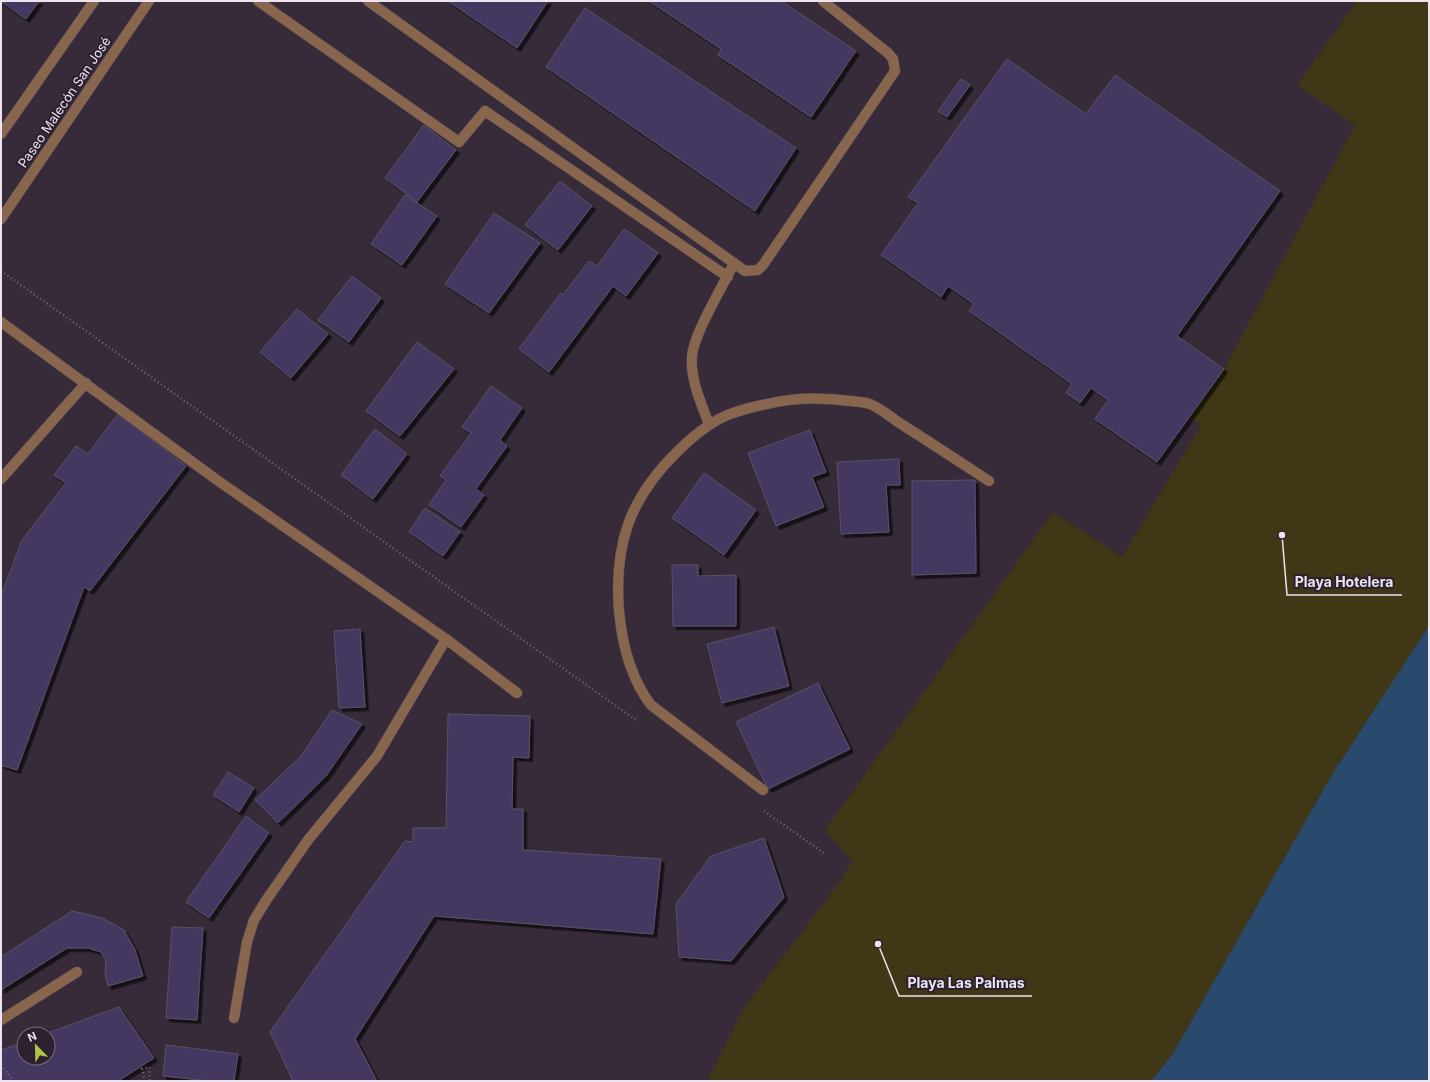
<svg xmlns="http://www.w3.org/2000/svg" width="1430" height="1082" font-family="Inter,sans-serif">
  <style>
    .sand { fill: #3f3716 }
    .water { fill: #294a6c }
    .building { fill: #443861; stroke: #575266; filter: url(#shadow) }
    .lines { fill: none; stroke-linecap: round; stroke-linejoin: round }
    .service-casing { stroke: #544856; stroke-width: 11 }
    .minor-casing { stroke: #544856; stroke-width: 11 }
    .tertiary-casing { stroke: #544856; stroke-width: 11 }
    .path { stroke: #756a77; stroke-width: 2.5; stroke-dasharray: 1 3; stroke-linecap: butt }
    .service { stroke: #88654d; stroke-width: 10 }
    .minor { stroke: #88654d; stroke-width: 10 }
    .tertiary { stroke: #88654d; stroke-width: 10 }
    .labels { text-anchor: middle; stroke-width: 4; stroke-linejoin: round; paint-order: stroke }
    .street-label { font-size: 13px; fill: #ede4ef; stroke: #2d202f }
    .leader { fill: none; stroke: #ede4ef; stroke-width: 1.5 }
    .callout-dot { fill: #ede4ef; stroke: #2d202f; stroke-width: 1.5 }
    .callout-label { font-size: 14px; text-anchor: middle; font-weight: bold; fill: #ede4ef; stroke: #2d202f; stroke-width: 4; stroke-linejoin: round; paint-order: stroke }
  </style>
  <defs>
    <filter id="shadow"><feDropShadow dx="3.5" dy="3.5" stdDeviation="0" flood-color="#0009"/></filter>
  </defs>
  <rect width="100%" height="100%" fill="#372a39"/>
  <path class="sand" d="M1357,1H1429V626L1333,773L1172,1055L1151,1081H707L743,1009L841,880L852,861L825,830L1053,512L1122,557L1201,425L1173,405L1224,369L1355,125L1297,85Z"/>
  <path class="water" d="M1429,626V1081H1151L1172,1055L1333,773Z"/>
  <g class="building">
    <path d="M1,1H39L26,19Z"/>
    <path d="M448,1H548L517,48Z"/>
    <path d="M649,1H781L856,51L811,117L718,55L721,49Z"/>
    <path d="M585,8L796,148L755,211L546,67Z"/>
    <path d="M1007,59L1086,114L1115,75L1280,191L1177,336L1224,369L1157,462L1095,419L1108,400L1091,388L1080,403L1066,393L1072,384L969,311L974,304L948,286L941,297L881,255L918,203L908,197Z"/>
    <path d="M961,79L970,85L947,117L938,111Z"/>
    <path d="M424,125L456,150L417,202L385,178Z"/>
    <path d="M560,181L592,206L558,250L525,225Z"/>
    <path d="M405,195L437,216L402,265L371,244Z"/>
    <path d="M494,213L540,243L489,313L445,284Z"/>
    <path d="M624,229L658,253L626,296L613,286L549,372L519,349L561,293L563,295L589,261L597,266Z"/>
    <path d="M352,276L381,298L349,342L318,320Z"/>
    <path d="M297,309L328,334L291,378L260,352Z"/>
    <path d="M417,342L454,369L400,436L366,411Z"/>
    <path d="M491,386L522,408L500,440L507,446L476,489L484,495L461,527L429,505L446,480L440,476L471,433L462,427Z"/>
    <path d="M118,414L186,466L90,591L84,587L17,770L1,765V596L22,540L66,483L54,475L76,446L88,454Z"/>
    <path d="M375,429L407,454L373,499L341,475Z"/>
    <path d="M810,430L826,472L812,477L824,507L776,526L748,453Z"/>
    <path d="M899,459L900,485H886L889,532L841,534L837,462Z"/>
    <path d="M704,473L756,510L724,555L672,518Z"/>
    <path d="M975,480L976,573L912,575V481Z"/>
    <path d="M425,508L460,532L443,556L409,532Z"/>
    <path d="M672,565H698V576L736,575V626H673Z"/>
    <path d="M774,627L789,686L722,703L707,644Z"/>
    <path d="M360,629L365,707L339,708L334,631Z"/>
    <path d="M818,683L850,749L768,789L736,722Z"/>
    <path d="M332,710L362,724L326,776L278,823L255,800L301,756Z"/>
    <path d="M448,714L530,716L529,758L513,757L512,809H523V850L661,859L653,934L434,916L355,1039L377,1081H293L270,1032L405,841L413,842V828H446Z"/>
    <path d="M228,772L254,788L239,812L213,795Z"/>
    <path d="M246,816L269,833L209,918L186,902Z"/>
    <path d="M764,838L784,897L731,961L679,957L676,904L711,856Z"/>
    <path d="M72,911L102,918L124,930L135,950L143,976L108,986L105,975L106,961L101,952L88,948H67L1,990V957Z"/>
    <path d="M172,927L203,928L197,1020L166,1018Z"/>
    <path d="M119,1007L154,1058L118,1081H1V1050L24,1042V1058H48V1034H45Z"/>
    <path d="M166,1045L238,1054L234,1081H209L163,1076Z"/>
  </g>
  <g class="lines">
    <g class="service-casing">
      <g id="service">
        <path d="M368,1L745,271L758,270L763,265L895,71L893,59L888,53L823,1"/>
        <path d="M1,322L217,480L446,639L517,693"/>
        <path d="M709,424C701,403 690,379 692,356C694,333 723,286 734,263"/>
        <path d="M1,479L86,383"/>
        <path d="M763,790L651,705C631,679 622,643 619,611C614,545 629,499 677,452C693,436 712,420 733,413C744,409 756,406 767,404C795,397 822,397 851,401C857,402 864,402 870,404C880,408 892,418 901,424C931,443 960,462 989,481"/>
        <path d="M234,1018L247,942L254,920L267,899L308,840L377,756L446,639"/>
        <path d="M1,1020L77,972"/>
      </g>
    </g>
    <g class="minor-casing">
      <path id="minor" d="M258,1L459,142L485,111L728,277"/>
    </g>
    <g class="tertiary-casing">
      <g id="tertiary">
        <path d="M1,134L94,1"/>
        <path d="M1,219L149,1"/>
      </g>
    </g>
    <g class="path">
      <path d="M1,271L636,720"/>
      <path d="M764,811L825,854"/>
      <path d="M1,1065L13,1081"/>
      <path d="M145,1081L142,1069L149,1067L150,1081"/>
    </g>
    <use href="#service" class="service"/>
    <use href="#minor" class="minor"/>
    <use href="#tertiary" class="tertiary"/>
  </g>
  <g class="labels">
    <g class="street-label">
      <text transform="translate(64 102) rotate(-56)" y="5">Paseo Malecón San José</text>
    </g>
  </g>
  <path class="leader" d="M1282 535L1287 595H1402M878 944L899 996H1032"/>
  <g class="callout-dot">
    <circle cx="1282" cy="535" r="4"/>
    <circle cx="878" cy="944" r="4"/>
  </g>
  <g class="callout-label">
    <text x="1344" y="587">Playa Hotelera</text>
    <text x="966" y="988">Playa Las Palmas</text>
  </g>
  <rect width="1430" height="1082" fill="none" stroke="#ede4ef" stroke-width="4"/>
  <g transform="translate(36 1046) rotate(337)"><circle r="19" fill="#2d202f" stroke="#7a6e7c"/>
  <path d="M0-3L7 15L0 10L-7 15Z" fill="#b4c24a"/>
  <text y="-6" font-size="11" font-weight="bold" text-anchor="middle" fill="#ede4ef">N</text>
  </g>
</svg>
